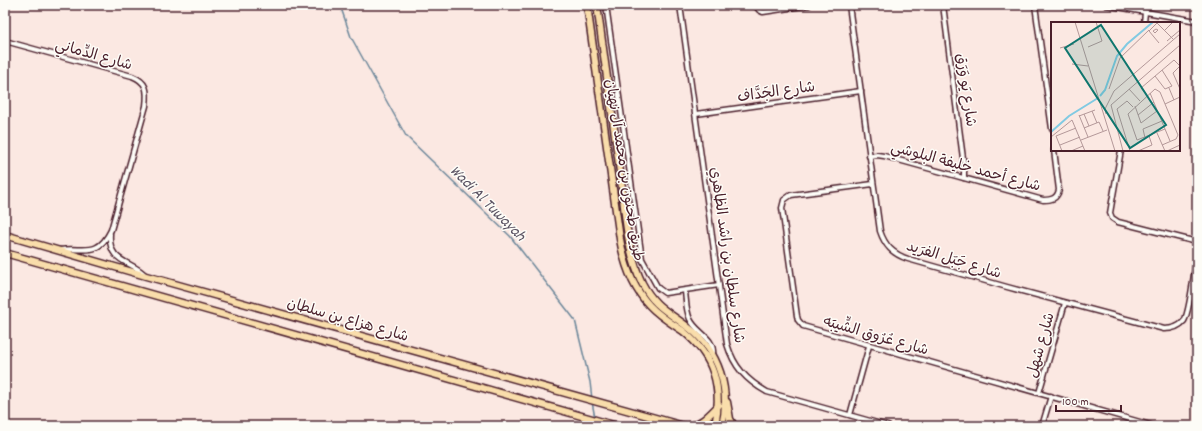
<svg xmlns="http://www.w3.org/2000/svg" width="1202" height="431" font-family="Dekko,'Playpen Sans Arabic',sans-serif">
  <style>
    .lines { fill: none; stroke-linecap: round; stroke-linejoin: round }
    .stream { stroke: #6b8699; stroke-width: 1.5 }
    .minor-casing { stroke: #4a1f2b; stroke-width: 7 }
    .primary-casing { stroke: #4a1f2b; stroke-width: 9 }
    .minor { stroke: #fdfcf7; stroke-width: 4 }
    .primary { stroke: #f9ddab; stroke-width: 6 }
    .labels { text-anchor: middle; stroke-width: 3; stroke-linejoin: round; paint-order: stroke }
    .street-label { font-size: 15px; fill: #4a1f2b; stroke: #fdfcf7 }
    .water-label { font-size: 16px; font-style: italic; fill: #5a5262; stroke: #fdfcf7 }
    .inset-river { fill: none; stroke: #81cae2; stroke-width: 2 }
    .inset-road { fill: none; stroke: #b49899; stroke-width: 1 }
    .view { fill: #0f766e; fill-opacity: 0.15; stroke: #0f766e; stroke-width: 2 }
    .inset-edge { fill: none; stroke: #4a1f2b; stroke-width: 2 }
  </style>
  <rect width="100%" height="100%" fill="#fbe8e2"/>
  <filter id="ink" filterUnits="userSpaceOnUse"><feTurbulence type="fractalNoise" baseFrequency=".025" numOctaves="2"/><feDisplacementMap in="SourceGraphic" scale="8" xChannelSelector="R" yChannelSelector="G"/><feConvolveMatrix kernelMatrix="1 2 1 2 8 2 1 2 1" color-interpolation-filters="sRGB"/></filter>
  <g filter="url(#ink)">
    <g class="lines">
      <g class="stream">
        <path d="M340,5L351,37L406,136L510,236L575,320L590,382L592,399"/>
        <path d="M592,402L595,418"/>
      </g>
      <g class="minor-casing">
        <g id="minor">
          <path d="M606,5L642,259L658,288L665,293L719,285"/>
          <path d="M680,5L727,344C734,367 746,380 767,392L888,426"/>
          <path d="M755,5L759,10L763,12L809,5"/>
          <path d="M849,5L880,231C885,246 893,254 908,259L1007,287L1164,329C1172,329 1179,327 1184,321C1190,312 1195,266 1197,253"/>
          <path d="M943,5L964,166V178"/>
          <path d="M1035,5L1052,129"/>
          <path d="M1106,5L1197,21"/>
          <path d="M1144,23L1145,12"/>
          <path d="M5,41L132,76C147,82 148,90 146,106L111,230C97,259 83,246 60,250"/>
          <path d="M696,114L861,91"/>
          <path d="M1121,150L1110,213L1112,218L1118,222L1197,242"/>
          <path d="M869,156L877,155L884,156L1043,200C1051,200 1057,199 1059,190L1054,150"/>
          <path d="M873,184L791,195L784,200L782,208L797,316L798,320L803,326L1154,426"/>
          <path d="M110,234C108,264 132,260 146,276"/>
          <path d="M685,291C686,300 686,311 690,319C696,333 715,337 713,355"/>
          <path d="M1039,393L1065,303"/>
          <path d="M850,415L869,346"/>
          <path d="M1042,426L1051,396"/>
        </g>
      </g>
      <g class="primary-casing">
        <g id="primary">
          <path d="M587,5L620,239C624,263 632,287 649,305C659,316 671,323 683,331C714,356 723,387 715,426"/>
          <path d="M597,5C605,63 613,121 621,179C625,213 627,252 642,283C655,308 669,312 689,328C719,351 731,390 722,426"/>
          <path d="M5,235L146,276L684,426"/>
          <path d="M5,253L617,426"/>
          <path d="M727,402L730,419L734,426"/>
          <path d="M689,426C702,424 710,414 719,405"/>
        </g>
      </g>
      <use href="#minor" class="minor"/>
      <use href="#primary" class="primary"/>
    </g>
  </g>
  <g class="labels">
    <g class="street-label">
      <text transform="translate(94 54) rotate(16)" y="5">شارع الدِّماني</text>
      <text transform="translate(967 90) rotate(82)" y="5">شارع يَو وَرَق</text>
      <text transform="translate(776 91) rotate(-8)" y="5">شارع الجَدَّاف</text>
      <text transform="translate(966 166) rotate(15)" y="5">شارع أحمد خليفة البلوشي</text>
      <text transform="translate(625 170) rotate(81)" y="5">طريق طحنون بن محمد آل نهيان</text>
      <text transform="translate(728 255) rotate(82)" y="5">شارع سلطان بن راشد الظاهري</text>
      <text transform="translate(954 259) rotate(17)" y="5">شارع جَبَل الفرَيد</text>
      <text transform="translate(348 319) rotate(16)" y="5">شارع هزاع بن سلطان</text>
      <text transform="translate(876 335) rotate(16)" y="5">شارع عُرُوق الشِّيبَه</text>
      <text transform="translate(1040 345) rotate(-74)" y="5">شارع شهل</text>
    </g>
    <g class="water-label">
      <text transform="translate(489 202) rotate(45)" y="6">Wadi Al Tuwayah</text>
    </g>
  </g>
  <g transform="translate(1051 22)">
    <rect width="129" height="129" fill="#fbe8e2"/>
    <path class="inset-river" d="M49,74L54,68L66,34L76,22L102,0M0,110L18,94L47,76"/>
    <path class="inset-road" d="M24,0L64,129M107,0L98,9L108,21M106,1L122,17M105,7L107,8L104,11L102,9ZM113,9L122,0M116,19L129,8M37,25L51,19L45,0M9,26L23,22M21,42L37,44M129,44L122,51L129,67M104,54L114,67L121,64L111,48M118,66L123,78M58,67L69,36L98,8M78,67L89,79M99,71L119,119M96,73L90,66L123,38L129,44M114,82L129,75M84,84L90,101L106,89M41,89L46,101M33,92L38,104M55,92L54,87L63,69L129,12M28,93L37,115M87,93L103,80M28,94L44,88M33,106L48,100L52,109M106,111L114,129M5,114L25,106M5,114L11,129M0,115L21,98L34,129M94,116L92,107L111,99M30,118L56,108M9,123L29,115M111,123L125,117L127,113L109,70L104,67L77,92L86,118L114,107M20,129L32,124M72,129L60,83L129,23M79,129L66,87L76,79L82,85M87,129L101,123L98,114M116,129L129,123"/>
    <path class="view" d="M50,3L115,103L79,126L14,26Z"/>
    <rect width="129" height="129" class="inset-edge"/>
  </g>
  <rect width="1202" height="431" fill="none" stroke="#fdfcf7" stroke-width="20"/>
  <rect x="10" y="10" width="1182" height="411" fill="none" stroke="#4a1f2b" stroke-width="1.5" filter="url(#ink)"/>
  <path d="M1056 405v6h65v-6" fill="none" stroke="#4a1f2b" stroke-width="2"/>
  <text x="1062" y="405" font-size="12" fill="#4a1f2b" stroke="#fdfcf7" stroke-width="3" paint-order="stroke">100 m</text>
</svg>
